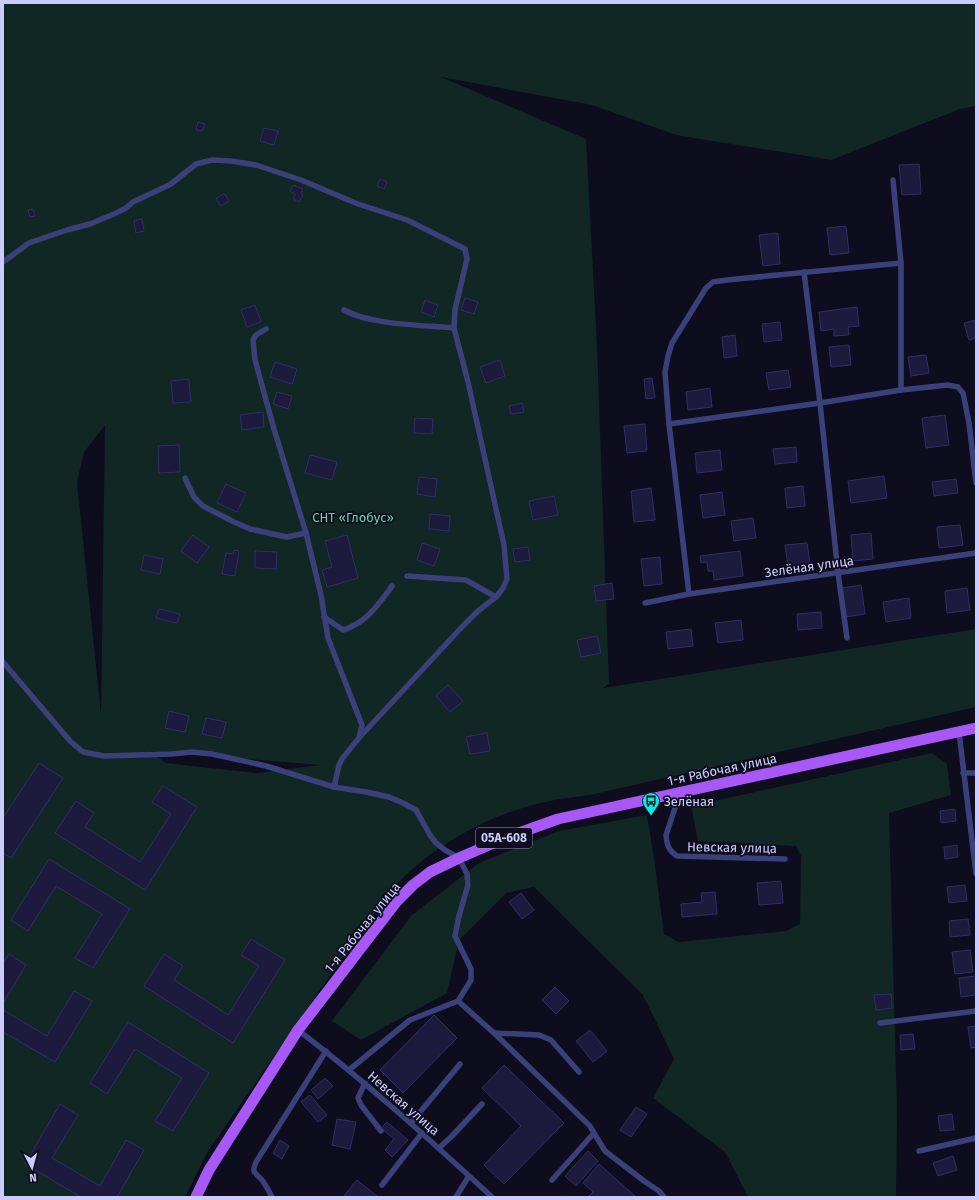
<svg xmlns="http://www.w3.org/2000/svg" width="979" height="1200" font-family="'Fira Sans',sans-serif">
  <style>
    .green { fill: #102723; fill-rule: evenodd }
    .building { fill: #1c1a3d; stroke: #312d68 }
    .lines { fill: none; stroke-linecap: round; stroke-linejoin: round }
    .service { stroke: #3a407a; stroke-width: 5.5 }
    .primary { stroke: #a758f7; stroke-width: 11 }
    .labels { text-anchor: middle; stroke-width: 3.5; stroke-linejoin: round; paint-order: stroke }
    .shield { fill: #0d0d1d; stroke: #9393b9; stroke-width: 1 }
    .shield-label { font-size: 12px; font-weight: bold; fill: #ccccfc }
    .park-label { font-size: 13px; fill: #5cd8a9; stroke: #0d0d1d }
    .street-label { font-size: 13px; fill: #ccccfc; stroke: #0d0d1d }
    .poi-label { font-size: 13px; fill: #ccccfc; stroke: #0d0d1d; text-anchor: start }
  </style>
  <rect width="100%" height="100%" fill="#0d0d1d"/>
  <g class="green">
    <path d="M3,3H976V106L960,109L831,160L676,135L592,105L441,77L586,139L597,346L609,684L603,688L976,629V707L590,795C577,797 563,798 550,801C499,811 448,837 409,872C400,881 391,891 382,901L208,1151L185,1197H3ZM105,425L101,713V714L77,482L84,452ZM150,751L320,765L257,773L166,763Z"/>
    <path d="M932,753L947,764L951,795L889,813L897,1111L896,1197H748L725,1152L653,1098L674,1059L643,995L534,887L506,893L459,940L447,993L361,1040L332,1021L411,916L479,863L559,831L647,815L654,858L664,934L678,942L786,931L800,924L801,856L796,846L698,841L691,806Z"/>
  </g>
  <g class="building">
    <path d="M198,122L205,124L202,131L196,130Z"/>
    <path d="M264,128L278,131L274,145L260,141Z"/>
    <path d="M919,164L921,194L902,195L899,165Z"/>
    <path d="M380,179L387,182L384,189L377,186Z"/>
    <path d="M293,185L303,189L301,194L303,195L299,202L293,199L295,194L290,191Z"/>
    <path d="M224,193L229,201L221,206L216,199Z"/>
    <path d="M33,209L35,216L30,217L28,210Z"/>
    <path d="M142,219L144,231L136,233L134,221Z"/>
    <path d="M846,226L849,253L830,255L827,228Z"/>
    <path d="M778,233L780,264L763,266L759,235Z"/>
    <path d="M465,298L478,302L474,314L461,310Z"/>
    <path d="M425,300L438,305L434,317L421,312Z"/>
    <path d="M255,305L261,322L247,327L241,310Z"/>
    <path d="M857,307L859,326L848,327L849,335L834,336V329L821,331L819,312Z"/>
    <path d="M976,320V338L969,340L964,323Z"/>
    <path d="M780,322L782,340L764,342L762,324Z"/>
    <path d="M735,335L737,356L724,358L722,337Z"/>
    <path d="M849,345L851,365L831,367L829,347Z"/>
    <path d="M926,355L929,373L911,376L908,357Z"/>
    <path d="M500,360L505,376L486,383L480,367Z"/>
    <path d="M275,362L297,369L292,384L270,377Z"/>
    <path d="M788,370L791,387L769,390L766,373Z"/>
    <path d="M652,378L655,398L646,399L644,379Z"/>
    <path d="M189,379L191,402L173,403L171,381Z"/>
    <path d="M710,388L712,407L688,410L686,392Z"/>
    <path d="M277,392L292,396L288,409L273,404Z"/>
    <path d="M522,403L524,412L511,414L509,406Z"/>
    <path d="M263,412L264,427L242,430L240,415Z"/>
    <path d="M945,415L949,445L926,448L922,418Z"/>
    <path d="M415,418L433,419L432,434L414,433Z"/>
    <path d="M645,424L647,451L627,453L624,426Z"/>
    <path d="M179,445L180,472L159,473L158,446Z"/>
    <path d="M796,447L797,462L775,464L773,449Z"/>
    <path d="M720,450L722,470L697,473L695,453Z"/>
    <path d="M310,455L337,462L332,480L305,473Z"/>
    <path d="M884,476L887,498L851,503L848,481Z"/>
    <path d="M419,477L437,479L435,497L417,494Z"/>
    <path d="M956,479L958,493L934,496L932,482Z"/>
    <path d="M226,484L246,493L237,512L217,503Z"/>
    <path d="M803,486L805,506L787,508L785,488Z"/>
    <path d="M651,488L655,520L634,522L631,491Z"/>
    <path d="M722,492L725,515L703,518L700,495Z"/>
    <path d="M554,496L558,515L533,520L529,501Z"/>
    <path d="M430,514L450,516L449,531L429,529Z"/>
    <path d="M753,518L756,538L734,541L731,521Z"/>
    <path d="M960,525L963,545L939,548L937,527Z"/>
    <path d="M871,533L873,559L853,561L851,535Z"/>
    <path d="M193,535L209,547L197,563L181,551Z"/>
    <path d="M347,535L358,578L327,587L322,570L332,567L325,541Z"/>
    <path d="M422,543L440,549L434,566L417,560Z"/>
    <path d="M807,543L810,563L788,566L785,545Z"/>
    <path d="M528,547L530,560L515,562L513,549Z"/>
    <path d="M234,550L239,551L235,576L222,574L226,553L233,554Z"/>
    <path d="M255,551L277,552L276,569L255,568Z"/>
    <path d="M740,551L743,576L714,580L713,571H708L707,562L701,563L700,556Z"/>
    <path d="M144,555L163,559L160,574L141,570Z"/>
    <path d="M660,557L662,584L644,586L641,559Z"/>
    <path d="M612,583L614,599L596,601L594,586Z"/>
    <path d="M861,585L865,614L846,617L842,588Z"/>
    <path d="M967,588L970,610L947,613L945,591Z"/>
    <path d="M909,598L911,618L886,622L883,602Z"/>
    <path d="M159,609L180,614L177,623L156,618Z"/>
    <path d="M821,612L822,628L798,630L797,614Z"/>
    <path d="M741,620L743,640L718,643L715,623Z"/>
    <path d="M691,629L693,646L668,649L666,632Z"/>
    <path d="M597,636L601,653L581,657L577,640Z"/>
    <path d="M448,685L463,701L450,712L436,696Z"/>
    <path d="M169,711L189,716L185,732L165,728Z"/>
    <path d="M206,718L226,722L222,738L202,734Z"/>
    <path d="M487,733L490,751L470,754L466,737Z"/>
    <path d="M39,763L63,778L11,858L3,853V818Z"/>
    <path d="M163,786L197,807L145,890L55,833L76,801L94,813L85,827L140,862L171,814L152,802Z"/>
    <path d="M955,809L956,821L941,823L940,811Z"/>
    <path d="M957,845L958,857L945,859L944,847Z"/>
    <path d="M49,859L130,909L93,968L75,958L102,914L56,886L28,931L11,920Z"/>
    <path d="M781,881L783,903L759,905L757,883Z"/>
    <path d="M965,885L967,901L949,903L947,887Z"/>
    <path d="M715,892L717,914L682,917L681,904L702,902L701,893Z"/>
    <path d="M521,893L534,910L522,919L509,902Z"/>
    <path d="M968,919L970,935L950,937L949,921Z"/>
    <path d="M251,939L285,960L233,1043L144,986L164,954L183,966L174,980L228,1015L259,966L241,955Z"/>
    <path d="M970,950L973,972L955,974L952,952Z"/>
    <path d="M9,954L26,965L3,1003V963Z"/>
    <path d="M976,976V995L961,997L959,978Z"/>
    <path d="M555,987L569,1001L556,1014L542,1000Z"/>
    <path d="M74,991L92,1001L55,1062L3,1032V1010L47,1036Z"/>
    <path d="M891,994L892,1008L876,1010L874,995Z"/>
    <path d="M434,1015L457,1038L403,1093L380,1070Z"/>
    <path d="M128,1022L209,1073L173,1131L155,1121L182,1078L135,1049L107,1094L90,1083Z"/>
    <path d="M976,1026V1047L971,1048L968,1027Z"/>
    <path d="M590,1030L607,1051L593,1062L576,1041Z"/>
    <path d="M913,1034L915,1049L901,1050L900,1035Z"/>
    <path d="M504,1065L564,1123L504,1184L484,1165L521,1126L482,1088Z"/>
    <path d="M325,1078L333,1086L318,1099L311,1090Z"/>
    <path d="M310,1095L327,1115L318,1122L301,1102Z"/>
    <path d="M60,1104L78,1115L52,1158L100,1186L126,1140L144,1150L117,1197H81L25,1164Z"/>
    <path d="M636,1107L647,1114L631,1137L620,1130Z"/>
    <path d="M952,1114L954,1130L940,1131L938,1116Z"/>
    <path d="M337,1119L356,1122L350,1149L332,1145Z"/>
    <path d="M387,1122L408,1140L392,1157L385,1150L394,1139L381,1128Z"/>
    <path d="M280,1140L289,1146L282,1159L273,1153Z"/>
    <path d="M588,1151L598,1161L576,1186L565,1176Z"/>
    <path d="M953,1156L957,1170L938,1176L933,1163Z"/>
    <path d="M599,1164L636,1197H588L593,1192L583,1183Z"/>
    <path d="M357,1180L378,1197H343Z"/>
  </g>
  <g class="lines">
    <g class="service">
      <path d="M893,180L901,263V390"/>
      <path d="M3,262L29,243L67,230L90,224L114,214L126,208L133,202L171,184L196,164L212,160L231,161L256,165L301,180L358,204L407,220L465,249L467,259L455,310L454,328L468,382L504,545L507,579L503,588L496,597L478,611L460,629L358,739L342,759L339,765L334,787"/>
      <path d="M804,272L820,403L838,573L847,638"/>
      <path d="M344,310C370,325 423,325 454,328"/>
      <path d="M266,329L256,335L253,340L255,360L274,429L306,533L321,595L328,638L362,725L359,737"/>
      <path d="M669,424L820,403L901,390L948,385L958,387L963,393L969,423L976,483"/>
      <path d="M185,478L194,497L203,506L234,522L250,529L287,537L306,533"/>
      <path d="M407,576L466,580L496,597"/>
      <path d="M689,594L669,424L665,372L668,356L672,343L706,288L713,282L727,280L901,263"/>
      <path d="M645,603L689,594L976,553"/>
      <path d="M324,617L343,630C366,623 378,605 392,586"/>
      <path d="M3,662L70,741L83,752L104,756L172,754L192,752L212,754L266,766L334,787L366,792L389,797L403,803L416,810L430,835L436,843L445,850L459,858L467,874L468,885L459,916L455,936L471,969V980L458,1001L494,1033L590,1126L594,1133L552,1180"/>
      <path d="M959,732L976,874"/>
      <path d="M963,773H976"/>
      <path d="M680,793L666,835C667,845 668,850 677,856L785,859"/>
      <path d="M880,1023L976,1011"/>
      <path d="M298,1030C366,1082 429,1139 492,1197"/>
      <path d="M494,1033L539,1035L551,1040L579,1072"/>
      <path d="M349,1070L410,1020L458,1001"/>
      <path d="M365,1083L358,1098L361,1105L381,1131"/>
      <path d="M411,1123L460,1064"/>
      <path d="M594,1133L605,1151L644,1181L659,1191L664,1197"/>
      <path d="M439,1148L452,1136L482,1104"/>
      <path d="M919,1151L976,1138"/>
      <path d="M382,1185L422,1133"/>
      <path d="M272,1197C269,1192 266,1185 262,1180C255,1172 251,1174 256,1162L326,1051"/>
      <path d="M456,1197L469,1176"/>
    </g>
    <path class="primary" d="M196,1197L209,1170L298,1030L397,901L413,885L430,872L459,858L505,838L558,819L976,728"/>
  </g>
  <defs>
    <g id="bus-pin" transform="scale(0.9)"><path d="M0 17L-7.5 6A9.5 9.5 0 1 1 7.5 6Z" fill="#0ce8e2" stroke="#0d0d1d"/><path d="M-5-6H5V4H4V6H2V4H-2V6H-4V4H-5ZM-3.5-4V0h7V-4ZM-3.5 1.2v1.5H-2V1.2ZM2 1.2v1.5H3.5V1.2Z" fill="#111"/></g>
  </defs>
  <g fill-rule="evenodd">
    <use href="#bus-pin" x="651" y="801"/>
  </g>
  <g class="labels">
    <rect class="shield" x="476" y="828" width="56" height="20" rx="3"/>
    <g class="shield-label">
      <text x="504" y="842">05А-608</text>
    </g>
    <g class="park-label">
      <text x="353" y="522">СНТ «Глобус»</text>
    </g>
    <g class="street-label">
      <text transform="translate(809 566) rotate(-8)" y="5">Зелёная улица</text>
      <text transform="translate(722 769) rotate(-12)" y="5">1-я Рабочая улица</text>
      <text transform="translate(732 847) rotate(1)" y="5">Невская улица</text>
      <text transform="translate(362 927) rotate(-51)" y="5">1-я Рабочая улица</text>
      <text transform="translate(404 1103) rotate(41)" y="5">Невская улица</text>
    </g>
    <g class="poi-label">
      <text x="664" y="806">Зелёная</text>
    </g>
  </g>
  <rect width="979" height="1200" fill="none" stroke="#ccccfc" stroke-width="8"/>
  <g transform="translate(32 1168) rotate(174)" stroke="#0d0d1d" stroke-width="3" paint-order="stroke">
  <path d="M0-3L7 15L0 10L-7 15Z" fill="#ccccfc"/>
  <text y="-6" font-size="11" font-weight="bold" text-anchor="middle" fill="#ccccfc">N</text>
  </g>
</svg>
